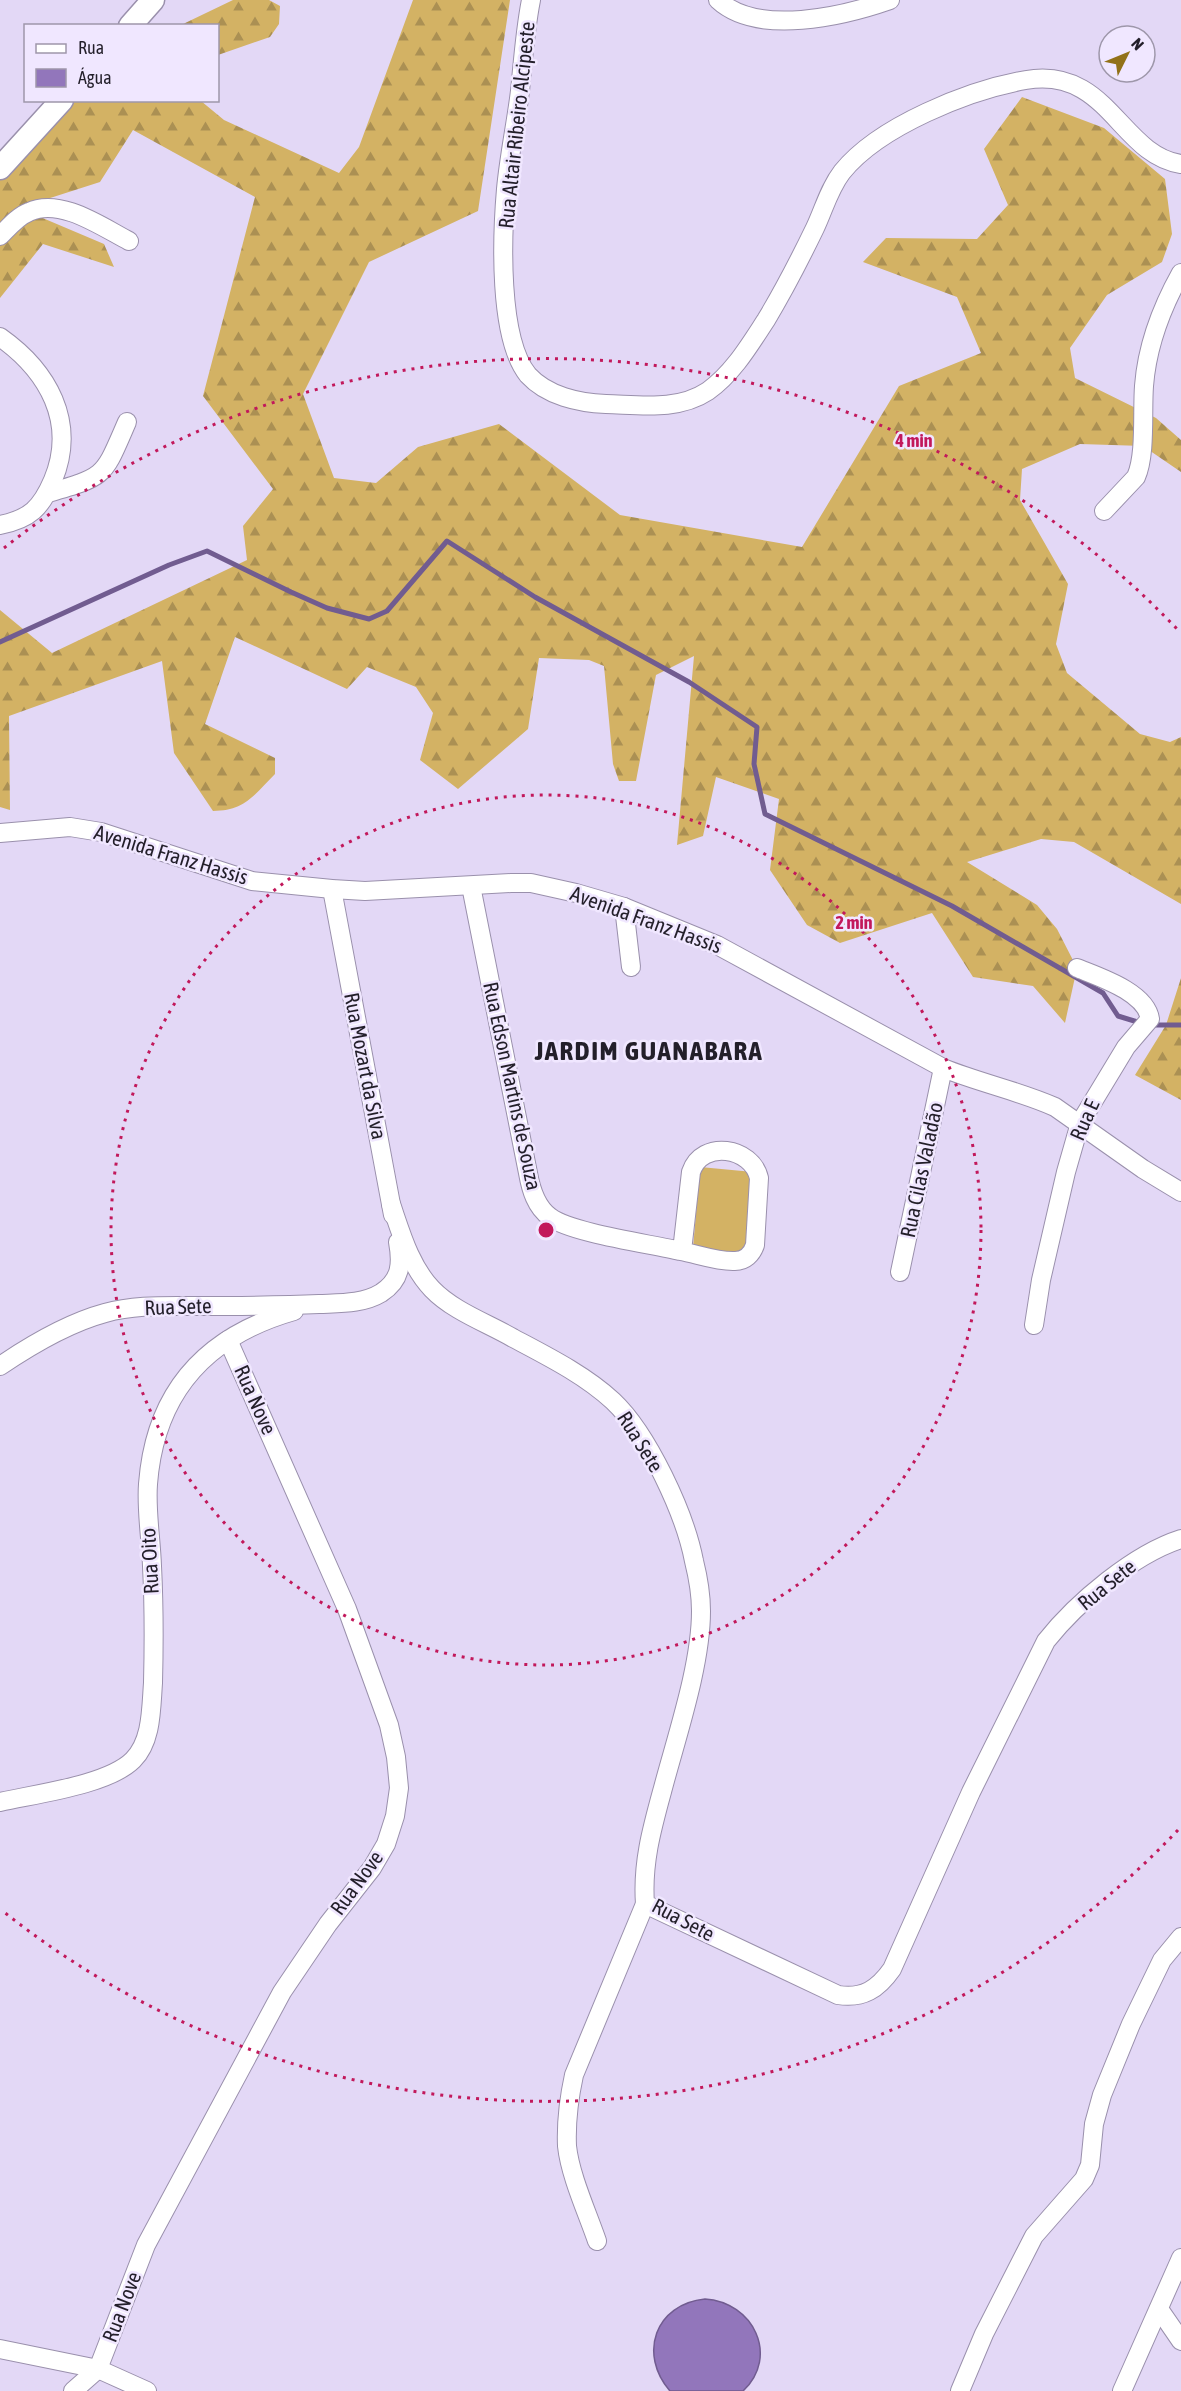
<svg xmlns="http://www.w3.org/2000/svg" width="1181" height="2391" font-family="'Asap Condensed',sans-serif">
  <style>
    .grass { fill: #d3b264 }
    .forest { fill: url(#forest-firs) }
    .water { fill: #9276bb; stroke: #715c90; stroke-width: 1.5 }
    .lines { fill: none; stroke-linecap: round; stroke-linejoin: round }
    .stream { stroke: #715c90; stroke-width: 5 }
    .minor-casing { stroke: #9a90ac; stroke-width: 20 }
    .major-casing { stroke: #9a90ac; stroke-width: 25 }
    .minor { stroke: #fff; stroke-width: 18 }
    .major { stroke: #fff; stroke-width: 22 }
    .ring { fill: none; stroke: #c2185b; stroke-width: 3; stroke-dasharray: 3 6 }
    .labels { text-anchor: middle; stroke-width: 5; stroke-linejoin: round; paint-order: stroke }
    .street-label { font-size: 21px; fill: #231f2a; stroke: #f0e7ff }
    .district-label { font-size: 27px; font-weight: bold; letter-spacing: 1.5px; fill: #231f2a; stroke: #f0e7ff }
    .centre { fill: #c2185b; stroke: #f0e7ff; stroke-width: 3 }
    .ring-label { font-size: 18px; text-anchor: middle; font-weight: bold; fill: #c2185b; stroke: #f0e7ff; stroke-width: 5; stroke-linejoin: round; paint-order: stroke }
  </style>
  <defs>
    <pattern id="forest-firs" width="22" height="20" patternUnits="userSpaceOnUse" patternTransform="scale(1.5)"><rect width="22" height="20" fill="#d3b264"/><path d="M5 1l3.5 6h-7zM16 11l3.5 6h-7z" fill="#ab9053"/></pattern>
  </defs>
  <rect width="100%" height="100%" fill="#e3d8f6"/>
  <path class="grass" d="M700,1167L753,1172L745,1253L693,1248Z"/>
  <g class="forest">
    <path d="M233,0H269L280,6L279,24L270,37L218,55V26L181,25Z"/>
    <path d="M413,0H510L478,211L369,262L303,394L334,478L376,483L418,447L499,424L620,515L802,547L899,386L981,353L957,297L863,262L886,238L977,239L1008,205L984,149L1022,97L1104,128L1165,179L1172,234L1162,262L1107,295L1070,348L1075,378L1156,418L1181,440V472L1143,446L1080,444L1022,469L1020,500L1068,584L1056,644L1067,673L1140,734L1170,742L1181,737V904L1074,842L1041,839L967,862L1037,905L1057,929L1077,968L1065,1023L1033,986L973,977L932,913L840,943L807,925L770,870L779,799L716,777L703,836L677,845L694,656L656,675L636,781H619L613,764L604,666L589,660L539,658L528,729L458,789L420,760L433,713L416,687L367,667L347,689L235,637L205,724L275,758V774C254,795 245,811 213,811L174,753L162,661L9,716L10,810L0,807V610L52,653L247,560L243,526L273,489L203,396L255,197L133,130L100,182L19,208L104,244L114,267L43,244L0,298V179L75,101H201L224,120L339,173L359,147Z"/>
    <path d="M1181,978V1100L1135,1075L1166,1025Z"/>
  </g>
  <path class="water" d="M705,2299C753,2302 780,2356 743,2391H670C638,2354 655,2304 705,2299Z"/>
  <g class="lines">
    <g class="stream">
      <path d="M0,642L169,565L207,551L291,592L327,608L369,619L387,611L447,541L535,597L689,682L757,727L754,764L765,814L952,906L1103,993L1118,1016L1141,1023"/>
      <path d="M1150,1025H1181"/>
    </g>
    <g class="minor-casing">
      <g id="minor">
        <path d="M531,0C525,30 523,61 520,91C516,124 509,156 506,189C502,236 498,338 528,375C547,396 579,403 606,404C641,405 678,411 708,391C733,373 749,346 766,320C784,290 800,259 815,228C824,209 829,189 842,172C879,126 969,90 1026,80C1108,66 1120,155 1181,164"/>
        <path d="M718,0C758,37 844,16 890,0"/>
        <path d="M0,236C8,228 18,216 29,212C60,197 102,227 129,241"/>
        <path d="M0,337C48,371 77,422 53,480C41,508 30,519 0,525"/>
        <path d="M48,493C107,476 103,477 127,422"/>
        <path d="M1104,511L1136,477C1146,455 1142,412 1144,386C1147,347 1162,307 1181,273"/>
        <path d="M0,833L70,827L101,832L252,881L332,889L365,891L511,883H531L576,893L624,907L717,945L943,1068C980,1083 1019,1091 1055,1107L1143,1169L1181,1192"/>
        <path d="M471,886L528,1173C531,1190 536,1207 550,1217C571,1233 651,1244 680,1251C697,1254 718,1262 735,1261C745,1261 752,1254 755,1245L759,1178C752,1147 702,1139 691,1172L682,1251"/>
        <path d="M332,889L393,1215"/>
        <path d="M624,907L631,967"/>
        <path d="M391,1204C401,1233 410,1266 432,1289C453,1311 487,1323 513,1338C547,1356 585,1375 613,1401C648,1434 685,1514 694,1561C698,1577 701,1595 701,1611C701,1665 677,1735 663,1788C652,1828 642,1863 645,1904L838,1995C863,1999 878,1989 892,1969L971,1792L1046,1641C1077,1602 1134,1554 1181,1539"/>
        <path d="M900,1272L943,1068"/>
        <path d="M1034,1325L1041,1280L1066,1172L1080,1123L1126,1047L1150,1019C1146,992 1099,977 1077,968"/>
        <path d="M0,1366C31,1345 68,1323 105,1313C133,1305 163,1306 191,1306C234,1306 276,1306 319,1304C339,1303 363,1304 381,1293C401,1280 402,1264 398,1242"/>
        <path d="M0,1802C35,1794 108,1785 133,1760C152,1741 151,1709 153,1683C154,1644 154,1605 152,1566C151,1538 146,1511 148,1484C155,1392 206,1336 294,1311"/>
        <path d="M597,2241C587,2212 570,2175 567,2146C566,2122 569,2098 574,2075L645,1904"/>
        <path d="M1159,2309L1181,2341"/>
        <path d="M0,2349L98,2369L147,2391"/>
        <path d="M73,2391L98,2369L146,2245L282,1992L328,1924L372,1868L386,1844L395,1816L399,1788L396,1757L389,1725L347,1609L228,1340"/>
        <path d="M960,2391L984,2334L1034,2236L1084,2179L1090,2165L1094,2124L1102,2095L1131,2024L1162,1960L1181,1937"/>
        <path d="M1122,2391L1181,2258"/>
      </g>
    </g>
    <g class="major-casing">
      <g id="major">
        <path d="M130,26L153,0"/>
        <path d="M0,168L62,100"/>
      </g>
    </g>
    <use href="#minor" class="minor"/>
    <use href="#major" class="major"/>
  </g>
  <g class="ring">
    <circle cx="546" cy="1230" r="435"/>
    <path d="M1178 1830A871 871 0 0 1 4 1912M4 548A871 871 0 0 1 1178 630"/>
  </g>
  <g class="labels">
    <g class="street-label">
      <text transform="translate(517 125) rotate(-84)" y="7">Rua Altair Ribeiro Alcipeste</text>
      <text transform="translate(171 855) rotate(17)" y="7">Avenida Franz Hassis</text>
      <text transform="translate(646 920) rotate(20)" y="7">Avenida Franz Hassis</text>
      <text transform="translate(365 1066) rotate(79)" y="7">Rua Mozart da Silva</text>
      <text transform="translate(512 1086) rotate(78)" y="7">Rua Edson Martins de Souza</text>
      <text transform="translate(1085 1120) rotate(-66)" y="7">Rua E</text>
      <text transform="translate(922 1170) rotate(-78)" y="7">Rua Cilas Valadão</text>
      <text transform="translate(178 1307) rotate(-2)" y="7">Rua Sete</text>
      <text transform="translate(255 1400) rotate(66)" y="7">Rua Nove</text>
      <text transform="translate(640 1442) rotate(58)" y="7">Rua Sete</text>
      <text transform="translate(150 1561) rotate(-93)" y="7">Rua Oito</text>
      <text transform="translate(1107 1585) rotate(-39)" y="7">Rua Sete</text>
      <text transform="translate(357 1883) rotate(-54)" y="7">Rua Nove</text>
      <text transform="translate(683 1920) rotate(28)" y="7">Rua Sete</text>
      <text transform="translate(122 2307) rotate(-69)" y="7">Rua Nove</text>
    </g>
    <g class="district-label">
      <text x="649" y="1060">JARDIM GUANABARA</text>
    </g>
  </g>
  <circle cx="546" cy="1230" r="9" class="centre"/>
  <g class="ring-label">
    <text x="914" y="447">4 min</text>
    <text x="854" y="929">2 min</text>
  </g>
  <rect x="24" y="24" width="195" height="78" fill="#f0e7ff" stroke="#9e97aa" stroke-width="1.5"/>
  <rect x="36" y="44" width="30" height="9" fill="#ffffff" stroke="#9e97aa" stroke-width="1.5"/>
  <text x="78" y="54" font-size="18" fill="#231f2a">Rua</text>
  <rect x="36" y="69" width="30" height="18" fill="#9276bb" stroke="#9e97aa" stroke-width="1.5"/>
  <text x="78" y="84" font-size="18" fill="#231f2a">Água</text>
  <g transform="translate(1127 54) rotate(47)"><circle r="28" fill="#f0e7ff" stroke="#9e97aa" stroke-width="1.5"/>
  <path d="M0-4.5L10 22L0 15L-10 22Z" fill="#927118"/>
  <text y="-9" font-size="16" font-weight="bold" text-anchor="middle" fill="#231f2a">N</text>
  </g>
</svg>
